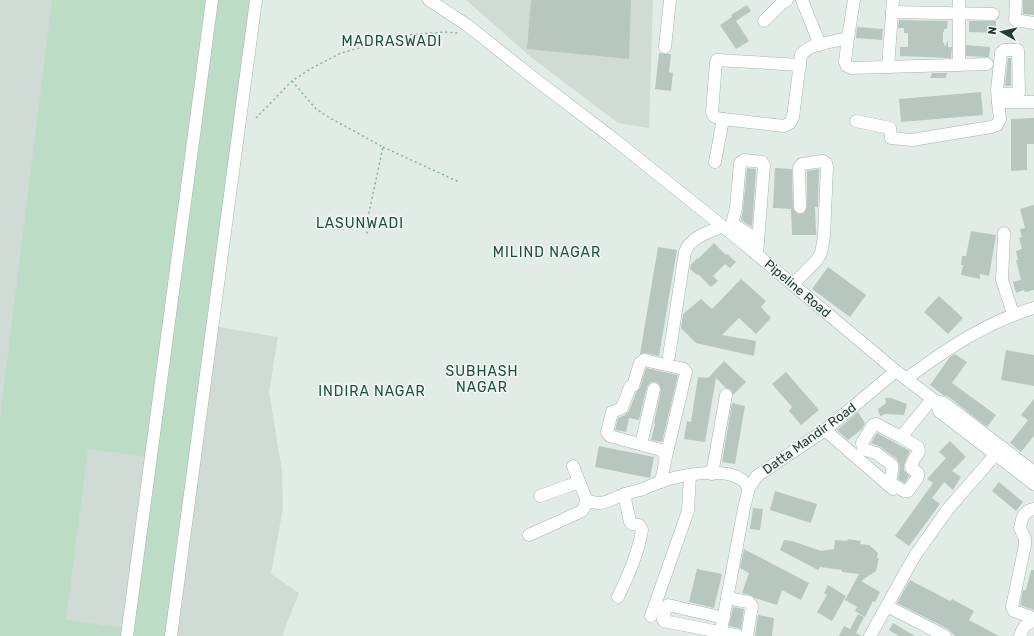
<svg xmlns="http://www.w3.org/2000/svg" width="1034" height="636" font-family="Rubik,sans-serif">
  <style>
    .built { fill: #d1dbd6 }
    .green { fill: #bcdcc5 }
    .building { fill: #b8c6c0 }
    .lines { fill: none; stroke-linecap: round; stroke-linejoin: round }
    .minor-casing { stroke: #a5b4ae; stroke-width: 13 }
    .path { stroke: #85aea0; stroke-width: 1.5; stroke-dasharray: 2 3; stroke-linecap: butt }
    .minor { stroke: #fff; stroke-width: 12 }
    .labels { text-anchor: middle; stroke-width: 3; stroke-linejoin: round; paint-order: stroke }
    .street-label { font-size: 13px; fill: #233c35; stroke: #f3f8f5 }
    .neighbourhood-label { font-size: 14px; letter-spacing: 1px; fill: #204d42; stroke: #f3f8f5 }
  </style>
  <rect width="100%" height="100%" fill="#e2ece7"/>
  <g class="built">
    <path d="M0,0H260L214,326L278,337L269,392L282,471L283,508L271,574L299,593L282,636H0Z"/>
    <path d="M463,0H653L649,128L618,123L532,58L466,0Z"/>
  </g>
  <g class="green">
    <path d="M52,0H206L147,457L88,449L66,620L125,628L124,636H0V418Z"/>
    <path d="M217,0H251L166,636H131Z"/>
  </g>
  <g class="building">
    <path d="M531,0H631L629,59L527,49Z"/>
    <path d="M1023,0H1034V15L1023,14Z"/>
    <path d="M747,5L751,11L736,21L749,41L736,49L720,25L732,17L731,15Z"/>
    <path d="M899,20L948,21L947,29H944V32H943V43H944L945,47L948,40V47H952L951,58L900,56V47H908V33H904V28H898Z"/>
    <path d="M969,21H996V33L969,32Z"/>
    <path d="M857,27L883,29L882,40L856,38Z"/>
    <path d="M966,45L990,47L989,57L966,56Z"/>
    <path d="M659,53L665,54H671L669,72L673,73L671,91L655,89Z"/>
    <path d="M1008,58H1011V86H1005Z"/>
    <path d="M932,73H947L946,78H930Z"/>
    <path d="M981,92L983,115L901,122L899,99Z"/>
    <path d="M1034,118V144H1027V170L1011,171V119Z"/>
    <path d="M747,168L756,169L752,227L741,220L743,209Z"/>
    <path d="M775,168L792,169L793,208L796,213L800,214L804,213L807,207V171L819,169L818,207H815L816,235H792L791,209L773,208Z"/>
    <path d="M1034,205V290L1025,292L1024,290L1016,293L1013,282L1021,280L1016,260H1018L1016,251L1022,249L1019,238L1022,237L1020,229L1025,228L1020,209Z"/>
    <path d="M971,231L996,235L989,276L980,274V279L961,275L963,265H961L962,256H966Z"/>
    <path d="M714,243L726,255L727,254L736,262L730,268L725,264L713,276L718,281L711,287L698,274L697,275L690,269L691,265L697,258L698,259Z"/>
    <path d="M658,247L677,250L659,356L646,353L640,354Z"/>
    <path d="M828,267L866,295L850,317L812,289Z"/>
    <path d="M741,279L766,301L761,307L771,318L756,334L739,318L722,335L756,341L754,356L696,343L681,328L683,314L701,299L712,309Z"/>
    <path d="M939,296L963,318L948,334L924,312Z"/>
    <path d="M1006,350L1034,355V386L1001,380Z"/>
    <path d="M955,354L967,362L952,383L996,415L987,427L949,397L943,395L930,385L950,357Z"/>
    <path d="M724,361L746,382L733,395L731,390L726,388L716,378L705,442L684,439L687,421L691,422L698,377L708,378Z"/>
    <path d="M646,368L678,375L662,442L651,440L655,424L654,423L661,390L659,384L656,382H651L647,387L639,420L629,418L626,432L615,430L618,418L625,415L629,411L636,393L640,388Z"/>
    <path d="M786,372L819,410L801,425L789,411L792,407L772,384Z"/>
    <path d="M885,398H891L907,404L904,415L886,414L880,416L878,409L886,403Z"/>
    <path d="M1034,399V436L1021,452L1010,443L1028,420L1021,415Z"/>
    <path d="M732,403L745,406L735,464L722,462Z"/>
    <path d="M858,412L865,423L862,429L848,440L837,430Z"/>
    <path d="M877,433L910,451L904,464V470L909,476L905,483L898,479L900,467L897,459L880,447L871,443Z"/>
    <path d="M950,441L966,457L952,471L961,477L953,490L944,482L932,498L940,504L909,546L895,536L933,483L927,479L946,458L939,452Z"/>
    <path d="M599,446L654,457L650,478L595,467Z"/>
    <path d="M999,482L1023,502L1016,511L992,491Z"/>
    <path d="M775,491L817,504L811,523L770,510Z"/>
    <path d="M753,508L763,509L760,530L750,529Z"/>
    <path d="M848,539L861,541L860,544L869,545L878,553L877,558H879L876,571L861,581L880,592L875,602L873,601L865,617L855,611L857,607L845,600L859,574L842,572V570L820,567L818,570L780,550L784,540L792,541L821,551L834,549L835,540L847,541Z"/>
    <path d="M744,549L809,583L801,600L782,590L777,605L755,598L750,595L742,593L749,573L740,568Z"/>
    <path d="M697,569L722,574L714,608L689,602Z"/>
    <path d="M1031,570H1034V610L1020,605L1023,590H1026Z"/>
    <path d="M910,580L950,601L952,599L974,611L969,620L999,636H955L948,629L897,603Z"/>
    <path d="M828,585L846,596L832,621L817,612L827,595L824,593Z"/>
    <path d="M733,607L744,609L741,629L729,626Z"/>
    <path d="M858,614L864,617L856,633L862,636H839L844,626L850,629Z"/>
    <path d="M758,615L774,618L772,636H755Z"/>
    <path d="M893,623L915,636H899L889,630Z"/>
  </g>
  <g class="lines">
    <g class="minor-casing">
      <g id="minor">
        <path d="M429,0L467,25L535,79L615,140L736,237L896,371L935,401L940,412L1034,484"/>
        <path d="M802,0L820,45"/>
        <path d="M1016,0L1015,20L1034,23"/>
        <path d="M892,12L993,14"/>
        <path d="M764,21L782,3L787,0"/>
        <path d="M848,38L845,62L847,66L851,68L987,64"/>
        <path d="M665,47L670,0"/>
        <path d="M959,65V0"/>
        <path d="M888,67L893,0"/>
        <path d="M998,102L997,90L1001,53L1004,50H1018L1019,93L1000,94"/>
        <path d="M723,119C717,118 713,118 712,112L716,62L717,60L800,65"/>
        <path d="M856,121L890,128L891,138L912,140L991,127L997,125L1000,119L998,102H1034"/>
        <path d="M715,162L723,119L784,126L790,123L793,117L801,55C809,43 834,42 848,38L854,0"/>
        <path d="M733,224L758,240"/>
        <path d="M730,232L736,208L740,163L744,160L762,162L764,165L757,254"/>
        <path d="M1004,233L1002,280L1013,314"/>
        <path d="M793,284L817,260L821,253L824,236L827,167L826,163L823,161L802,164L799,168L800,207"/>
        <path d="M669,356L685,252C690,237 709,232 723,226"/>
        <path d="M907,378C947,349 986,322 1034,308"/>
        <path d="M935,401L944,403L1034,472"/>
        <path d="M825,430L893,489"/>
        <path d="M901,437L876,424L873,425L862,443L863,449L876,453L892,465C894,471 889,476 891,483L904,491H908L918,477V473L912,469L911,466L914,459L919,452L918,447L901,437L932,399"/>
        <path d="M641,444L654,389"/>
        <path d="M573,466L586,499C601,508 607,500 623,495C629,492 637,491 643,489C649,487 654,484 660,482C680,475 722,467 741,479C744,481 747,485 749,488"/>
        <path d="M712,474L726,395"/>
        <path d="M661,482L666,457L661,450L610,436L607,432L612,412L622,408L630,387L633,386L640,363L644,360L684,369L686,372L666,457"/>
        <path d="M540,496L579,482"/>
        <path d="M1034,509C1023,511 1022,518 1020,528L1025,539V545L1012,607L1014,611L1034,618"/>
        <path d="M529,535L582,511L585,506L586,499"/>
        <path d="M618,597C628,576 638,554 642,530L639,525L632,524L630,522L624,494"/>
        <path d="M727,598L749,602L752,606L747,636"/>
        <path d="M887,606L945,636"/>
        <path d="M651,616L688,511L690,475"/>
        <path d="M724,618L668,605L666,607L663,619L664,621L739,636"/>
        <path d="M127,636L212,0"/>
        <path d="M171,636L256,0"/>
        <path d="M720,636L744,508L749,488L757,476L825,430L896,371"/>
        <path d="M870,636L914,557L948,509L1002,447"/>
        <path d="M1020,636C1023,627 1025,624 1034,621"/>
      </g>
    </g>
    <g class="path">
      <path d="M292,81L316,109L330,118L383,147L367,222V235"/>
      <path d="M256,118L292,81L312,68L341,53L407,35L444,32L458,33"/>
      <path d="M383,147L459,182"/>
    </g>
    <use href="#minor" class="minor"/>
  </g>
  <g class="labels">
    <g class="street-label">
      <text transform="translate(798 288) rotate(40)" y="5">Pipeline Road</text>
      <text transform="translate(809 438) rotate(-36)" y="5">Datta Mandir Road</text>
    </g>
    <g class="neighbourhood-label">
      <text x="392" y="46">MADRASWADI</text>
      <text x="360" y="228">LASUNWADI</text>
      <text x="547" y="257">MILIND NAGAR</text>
      <text x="482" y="376">SUBHASH<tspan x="482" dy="16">NAGAR</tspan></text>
      <text x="372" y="396">INDIRA NAGAR</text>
    </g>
  </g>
  <g transform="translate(1002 32) rotate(278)" stroke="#f3f8f5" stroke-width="3" paint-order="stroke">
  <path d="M0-3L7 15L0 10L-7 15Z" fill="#233c35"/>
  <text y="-6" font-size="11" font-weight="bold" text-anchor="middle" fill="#233c35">N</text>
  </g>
</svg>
